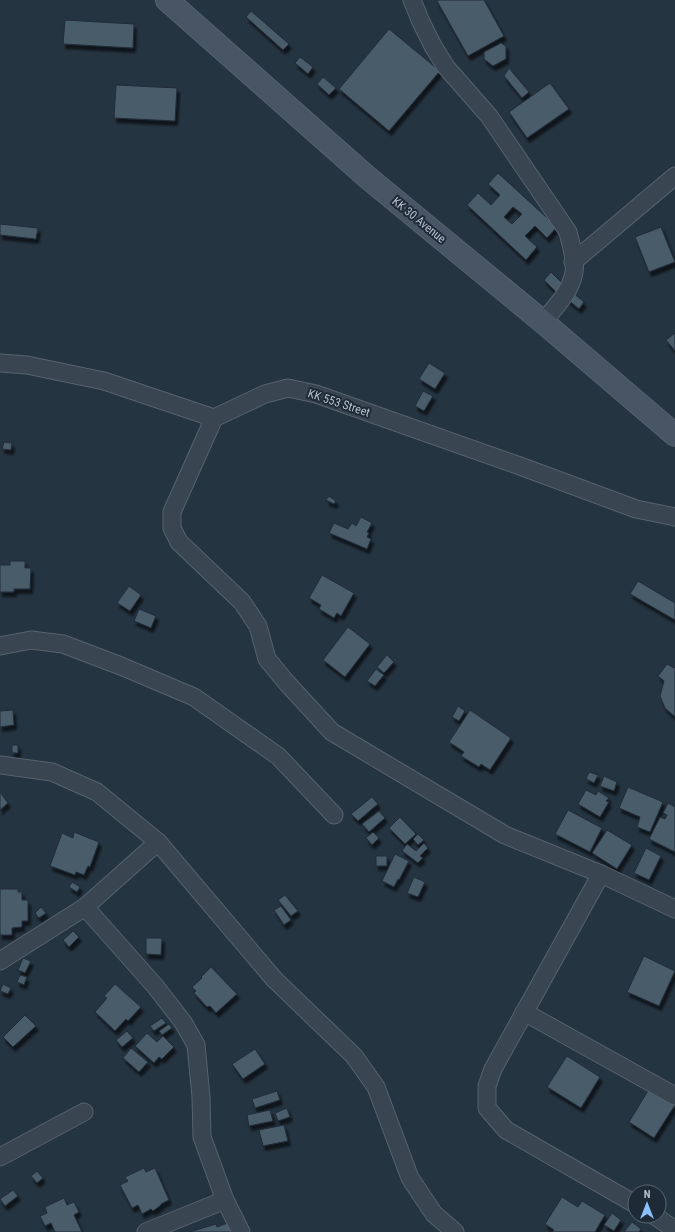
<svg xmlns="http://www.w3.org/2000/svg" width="675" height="1232" font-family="'Roboto Condensed',sans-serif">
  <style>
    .building { fill: #4a5b6a; stroke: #202c38; fill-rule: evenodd; filter: url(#shadow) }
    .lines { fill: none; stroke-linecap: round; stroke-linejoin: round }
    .minor-casing { stroke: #57636e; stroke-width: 19 }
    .secondary-casing { stroke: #57636e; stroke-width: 24 }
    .minor { stroke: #394551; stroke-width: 17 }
    .secondary { stroke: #475564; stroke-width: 22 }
    .labels { text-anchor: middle; stroke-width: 4; stroke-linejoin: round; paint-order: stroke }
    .street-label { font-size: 12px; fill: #b6c0cb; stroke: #1e2a36 }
  </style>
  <defs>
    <filter id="shadow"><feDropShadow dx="2.5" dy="4.5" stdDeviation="1" flood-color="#0009"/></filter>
  </defs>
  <rect width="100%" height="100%" fill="#253441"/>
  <g class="building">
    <path d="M439,0H484L504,36L468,56L437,1Z"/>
    <path d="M251,11L289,44L283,50L246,17Z"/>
    <path d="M65,20L134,24L133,48L63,44Z"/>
    <path d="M389,29L440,71L389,131L339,89Z"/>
    <path d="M501,43L506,46V59L493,66L484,59V52Z"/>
    <path d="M300,57L313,67L308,74L295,63Z"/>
    <path d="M509,68L529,92L522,98L504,76Z"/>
    <path d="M323,77L336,88L329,95L317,84Z"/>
    <path d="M550,83L569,109L527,138L509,112Z"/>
    <path d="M116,85L177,88L175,121L114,118Z"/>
    <path d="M498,173L557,227L547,238L535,226L525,236L537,247L526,260L467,205L478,193L491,205L500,195L488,184ZM513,207L522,214L512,224L504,217Z"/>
    <path d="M0,224L38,228L36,239L0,235Z"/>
    <path d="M661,227L675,262L649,272L635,237Z"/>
    <path d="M551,272L564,285L556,292L544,280Z"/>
    <path d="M572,292L584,302L579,309L567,299Z"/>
    <path d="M675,333V351L666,340Z"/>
    <path d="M429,363L445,373L435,389L419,379Z"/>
    <path d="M423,391L433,396L424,411L415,406Z"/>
    <path d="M4,442L12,443L11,450L2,449Z"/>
    <path d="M329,496L336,501L334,504L326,500Z"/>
    <path d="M361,517L372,523L367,532L369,533L367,537L371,539L367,549L329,533L334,523L348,529L352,523L356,526Z"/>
    <path d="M10,561H25V568H31L30,589H14V592H0V565H10Z"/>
    <path d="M322,575L354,593L341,616L337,613L334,618L319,609L321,605L309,598Z"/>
    <path d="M638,581L675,603V620L630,594Z"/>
    <path d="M129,586L141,595L130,611L117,603Z"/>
    <path d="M139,609L156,616L151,628L134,621Z"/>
    <path d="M348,627L370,644L345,677L323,660Z"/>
    <path d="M387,655L394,662L384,673L377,667Z"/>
    <path d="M667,664L674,668L675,667V717L665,708L660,696L664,681L658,676Z"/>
    <path d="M376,669L384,675L375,686L367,681Z"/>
    <path d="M458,706L465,711L459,721L452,717Z"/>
    <path d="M13,710L14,725L0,727V711Z"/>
    <path d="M470,710L511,738L490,770L481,764L479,767L461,756L464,752L449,742Z"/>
    <rect x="12" y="745" width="6" height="8"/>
    <path d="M589,772L598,775L594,783L586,779Z"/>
    <path d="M604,776L617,782L614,791L600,786Z"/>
    <path d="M628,787L663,802L650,832L637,827L640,817L619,808Z"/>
    <path d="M586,790L596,795L598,791L609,798L606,801L609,802L600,817L578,804Z"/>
    <path d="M0,792L8,803L0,810Z"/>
    <path d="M372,797L378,804L358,821L351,814Z"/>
    <path d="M668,803L675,807V852L649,839L660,817L665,819L667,815L663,813Z"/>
    <path d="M568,810L602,828L590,852L555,834Z"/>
    <path d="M379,811L385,818L369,832L362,824Z"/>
    <path d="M400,817L416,834L405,844L389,828Z"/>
    <path d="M607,830L632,845L617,869L592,853Z"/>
    <path d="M74,832L99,842L90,867L88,866L84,875L76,872L75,875L50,866L62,833L73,838Z"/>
    <path d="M373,832L379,838L372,845L366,838Z"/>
    <path d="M418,834L424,840L418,845L413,839Z"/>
    <path d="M424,843L428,848L420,856L423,858L418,863L402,851L407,844L416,851Z"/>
    <path d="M646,848L661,856L649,880L634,873Z"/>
    <path d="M395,854L409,861L399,880L398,879L394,887L382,881Z"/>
    <rect x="376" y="856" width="11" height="10"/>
    <path d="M414,877L425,882L418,897L407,893Z"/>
    <path d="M72,882L80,887L77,892L69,887Z"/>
    <path d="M0,889H18V892H22V900H28V921H22V927L12,928V935H0Z"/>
    <path d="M285,895L298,911L291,916L278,900Z"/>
    <path d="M281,906L291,920L284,925L274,910Z"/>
    <path d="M41,907L46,913L39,918L35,913Z"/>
    <path d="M73,931L79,937L69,947L63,940Z"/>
    <path d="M146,938H162L161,955L146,954Z"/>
    <path d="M644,956L675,971L659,1006L627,992Z"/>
    <path d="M23,958L31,961L25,973L18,970Z"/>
    <path d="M211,967L237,994L216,1013L210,1006L207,1007L194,993L196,991L192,987L202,978L201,977Z"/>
    <path d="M20,975L27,977L24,985L17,982Z"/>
    <path d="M3,984L11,988L8,994L0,991Z"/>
    <path d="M115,984L141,1007L128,1021L126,1019L115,1031L95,1012L107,998L104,996Z"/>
    <path d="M25,1015L36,1026L13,1047L3,1037Z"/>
    <path d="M162,1018L166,1023L154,1031L150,1026Z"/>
    <path d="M169,1024L172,1028L162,1035L159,1031Z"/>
    <path d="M127,1031L133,1038L122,1047L116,1040Z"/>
    <path d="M147,1033L157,1042L163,1036L174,1047L162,1059L159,1057L154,1063L135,1046Z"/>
    <path d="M131,1048L148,1062L139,1072L123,1058Z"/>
    <path d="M255,1049L265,1064L243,1079L232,1064Z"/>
    <path d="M567,1056L600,1077L581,1108L547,1087Z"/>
    <path d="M649,1089L675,1105L654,1138L629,1122Z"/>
    <path d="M277,1091L280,1100L255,1108L252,1099Z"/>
    <path d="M287,1108L290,1117L278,1121L275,1113Z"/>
    <path d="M270,1110L273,1121L249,1126L247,1115Z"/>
    <path d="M284,1125L288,1141L263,1146L259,1130Z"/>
    <path d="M144,1168L146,1172L155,1168L169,1200L161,1204V1205L153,1211L151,1209L142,1214L138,1205L132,1208L120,1185L128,1181L125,1177Z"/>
    <path d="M37,1171L43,1178L37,1183L31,1176Z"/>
    <path d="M13,1190L18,1196L5,1206L0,1199Z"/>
    <path d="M562,1197L578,1207L582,1201L605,1215L595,1232H552L554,1230L545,1224Z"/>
    <path d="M64,1198L67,1205L74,1202L79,1212L74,1215L82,1232H55L51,1223L45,1226L40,1216L47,1213L45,1207Z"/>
    <path d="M612,1213L621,1220L614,1231L604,1225Z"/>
    <path d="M632,1222L641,1229L639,1232H624Z"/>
    <path d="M228,1223L231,1232H189L216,1224L217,1227Z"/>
  </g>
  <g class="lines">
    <g class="minor-casing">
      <g id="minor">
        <path d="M412,0L421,22L433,46L446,67L489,116L568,232C571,245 576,259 574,272C571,292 555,307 543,322"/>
        <path d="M573,262L675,176"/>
        <path d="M0,363L27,365L104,381L214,418L265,394L288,388L316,394L520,466L636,509L675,517"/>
        <path d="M214,418L172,512V528L179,542L242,602L258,626L267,659L286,682L332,732L505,835L601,874L675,909"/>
        <path d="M0,646L31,640L63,644L121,666L194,697L278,756L334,815"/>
        <path d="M0,765L52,772L97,792L158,842L274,979L354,1056L376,1087L410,1178L434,1214L455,1232"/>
        <path d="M601,874L493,1069L487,1086V1108L506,1130L635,1204"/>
        <path d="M85,907L155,986L183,1022L196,1045L201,1097L202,1137L225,1200L241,1232"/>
        <path d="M0,961L85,907L158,842"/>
        <path d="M524,1012L675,1096"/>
        <path d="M0,1157L84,1112"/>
        <path d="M655,1216L675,1230"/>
        <path d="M146,1232L225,1200"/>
      </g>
    </g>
    <g class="secondary-casing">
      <path id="secondary" d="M167,0L367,177L543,322L675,435"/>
    </g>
    <use href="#minor" class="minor"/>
    <use href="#secondary" class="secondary"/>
  </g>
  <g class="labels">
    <g class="street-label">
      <text transform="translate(419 220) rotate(39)" y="4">KK 30 Avenue</text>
      <text transform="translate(339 403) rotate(18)" y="4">KK 553 Street</text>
    </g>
  </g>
  <g transform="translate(647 1204)"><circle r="19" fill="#1e2a36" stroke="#5b6672"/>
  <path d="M0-3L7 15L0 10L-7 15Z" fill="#8ac1fc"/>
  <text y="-6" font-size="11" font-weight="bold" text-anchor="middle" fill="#b6c0cb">N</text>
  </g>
</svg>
